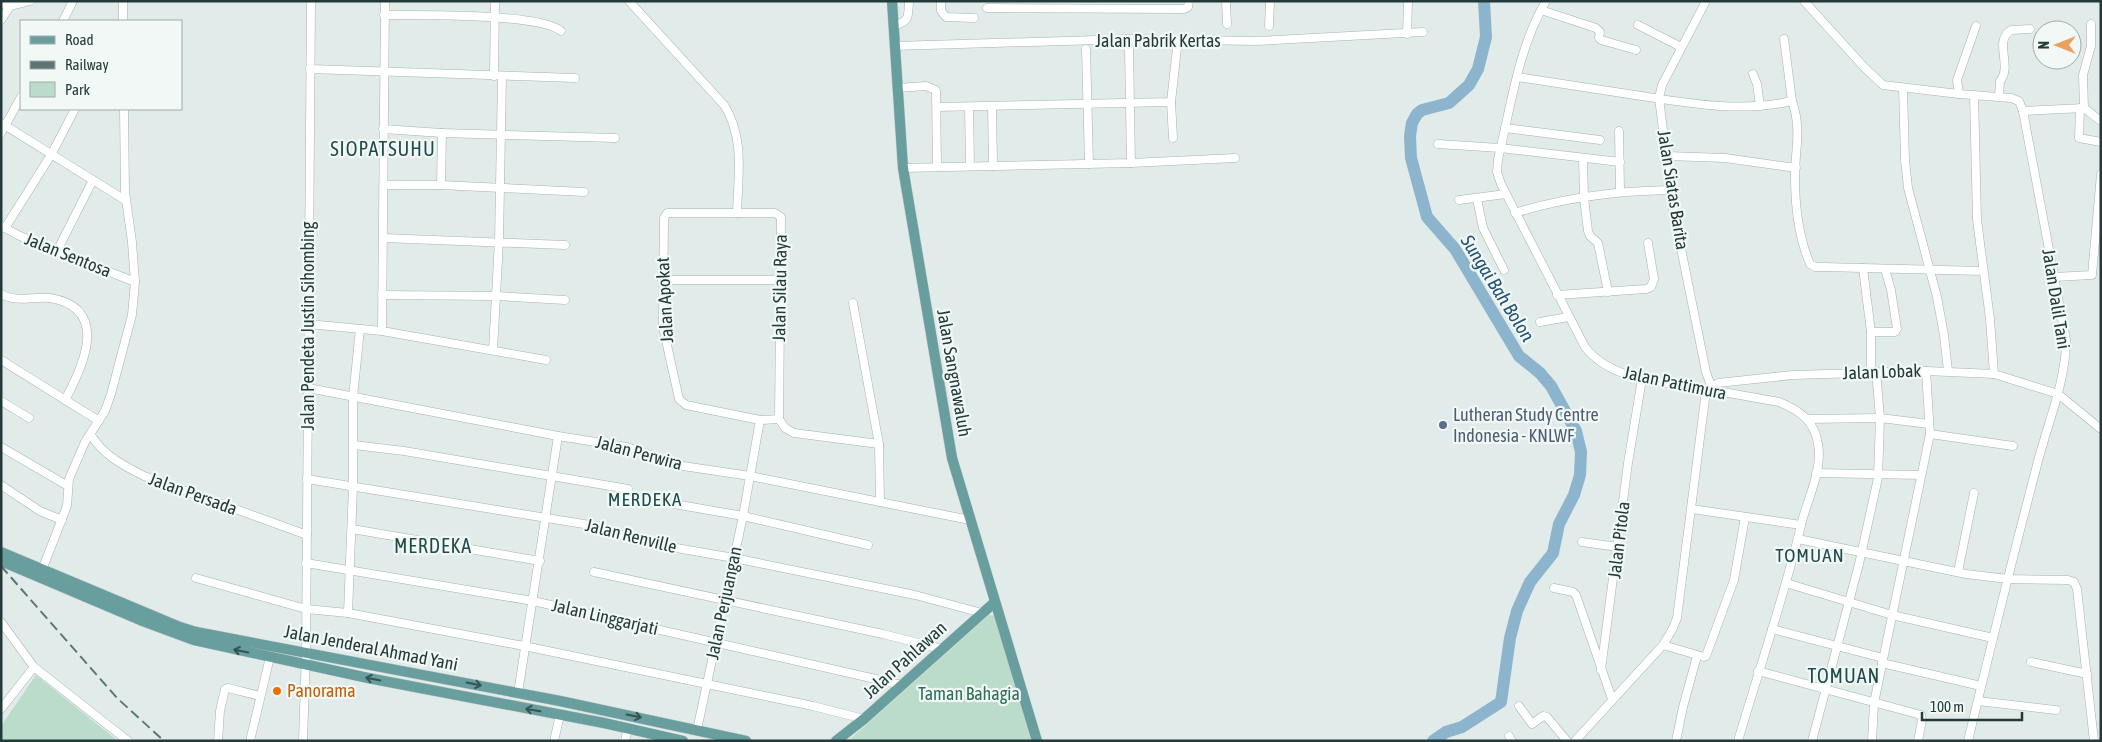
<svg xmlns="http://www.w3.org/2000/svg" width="2102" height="742" font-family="'Asap Condensed',sans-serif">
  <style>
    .green { fill: #bbdbcb }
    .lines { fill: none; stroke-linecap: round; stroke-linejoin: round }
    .river { stroke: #8cb4cd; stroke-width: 12 }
    .minor-casing { stroke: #a4b3b1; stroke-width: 9 }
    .major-casing { stroke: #c1c8c8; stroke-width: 11 }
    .minor { stroke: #fff; stroke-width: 8 }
    .major { stroke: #689e9d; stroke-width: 10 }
    .rail { stroke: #5d7675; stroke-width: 2; stroke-dasharray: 10 5; stroke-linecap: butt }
    .oneway { stroke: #345453 }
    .service-dot { fill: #5c6f8a; stroke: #f1f8f6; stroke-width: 2 }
    .food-dot { fill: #e8710a; stroke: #f1f8f6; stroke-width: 2 }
    .labels { text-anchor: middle; stroke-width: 4.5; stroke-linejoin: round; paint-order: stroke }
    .street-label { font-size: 18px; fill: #223b3a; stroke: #f1f8f6 }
    .service-label { font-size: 18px; fill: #4e5e75; stroke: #f1f8f6; text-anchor: start }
    .food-label { font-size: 18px; fill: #c56008; stroke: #f1f8f6; text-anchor: start }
    .park-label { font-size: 18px; fill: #2f6f57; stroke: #f1f8f6 }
    .water-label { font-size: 19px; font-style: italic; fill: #205273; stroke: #f1f8f6 }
    .neighbourhood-label { font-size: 19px; letter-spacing: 1px; fill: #1f4c4b; stroke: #f1f8f6 }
    .quarter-label { font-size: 20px; letter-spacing: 1px; fill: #1f4c4b; stroke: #f1f8f6 }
  </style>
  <rect width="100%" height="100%" fill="#e1ebe9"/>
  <g class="green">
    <path d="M989,615L995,616L1031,741H848Z"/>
    <path d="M36,675L118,741H1V726Z"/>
  </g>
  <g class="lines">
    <path class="river" d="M1433,741L1446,732L1462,727L1501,702L1510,638L1517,611L1530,582L1553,553L1559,524L1574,495L1580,475L1581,452L1576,431L1551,386L1540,373L1519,356L1455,249L1427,217L1411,158L1410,136L1412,123L1417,114L1422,110L1449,103L1469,85L1478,69L1486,37L1484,1"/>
    <g class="minor-casing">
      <g id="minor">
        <path d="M123,1V21"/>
        <path d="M629,1L724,105C745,137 738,177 737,213"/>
        <path d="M941,1V11L946,17L974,18"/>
        <path d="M1226,1L1227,24"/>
        <path d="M1546,1C1518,48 1511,107 1498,159L1497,172L1501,184L1585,347C1611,380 1657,381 1695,387C1723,392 1751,397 1779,402C1799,410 1815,421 1818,444C1823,470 1807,500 1801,525C1784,598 1759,669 1738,741"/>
        <path d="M1706,1L1662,85L1659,98L1673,209L1706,372L1711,386"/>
        <path d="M1804,1L1864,67L1883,85L1959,94L2011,98L2019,101L2023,111L2066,340C2066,383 2046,427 2036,469C2012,559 1990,650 1968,741"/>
        <path d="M1,4L11,6L30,1"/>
        <path d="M987,8L1184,9L1188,7L1189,1"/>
        <path d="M1541,10L1596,28L1600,32L1599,38L1601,40L1636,50"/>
        <path d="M384,15C418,15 539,13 561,31"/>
        <path d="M1,20L12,3"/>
        <path d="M63,21L73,1"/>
        <path d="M1638,25L1681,47"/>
        <path d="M893,26C910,21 908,18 909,1"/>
        <path d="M1269,26L1270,1"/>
        <path d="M1407,34L1408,1"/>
        <path d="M1784,39L1792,101"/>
        <path d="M894,46L1130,39L1256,41L1423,32"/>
        <path d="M1129,48L1131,163"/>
        <path d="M1086,49L1089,164"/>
        <path d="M310,69L575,78"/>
        <path d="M1753,74L1757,84L1760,106"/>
        <path d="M494,76L495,1"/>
        <path d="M1517,77C1557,83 1596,89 1635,95C1687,103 1740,113 1792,101C1802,130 1795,148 1795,177C1795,206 1799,238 1810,264L1815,267H1823L1983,271"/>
        <path d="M897,88L926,86L936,90L937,167"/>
        <path d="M1903,88L1905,160L1908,188L1937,297L1944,335L1948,371"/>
        <path d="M1959,94L1957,80L1976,26"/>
        <path d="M1974,95L1977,220L1990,319L1994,374"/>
        <path d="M1999,96L2000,81C2013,66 1993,41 2011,30L2030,29"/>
        <path d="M1171,102L1173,138"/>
        <path d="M992,106L993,166"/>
        <path d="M937,107L1171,102L1177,48"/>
        <path d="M969,107L970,166"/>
        <path d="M2080,108L2079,138L2101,142"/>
        <path d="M2084,108L2083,75L2091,46V24"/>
        <path d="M2023,111L2084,108L2101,121"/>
        <path d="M1,123L125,200"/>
        <path d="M1505,128L1600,140"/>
        <path d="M383,129L442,133L615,138"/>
        <path d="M1619,131L1620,191"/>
        <path d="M1,133L21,97"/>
        <path d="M1438,144L1500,148L1620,162"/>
        <path d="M1667,156L1725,158L1796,168"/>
        <path d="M1583,158L1584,198L1588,231L1590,236L1598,243L1608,292"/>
        <path d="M903,168L1131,163L1235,158"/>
        <path d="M384,185H441L584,192"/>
        <path d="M441,185L442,133"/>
        <path d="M1477,199L1483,228L1504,270"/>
        <path d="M1459,200L1506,194"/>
        <path d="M667,213H775L781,217L779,419L760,420L686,405L679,399L663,327L664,218Z"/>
        <path d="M1515,213C1566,197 1618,191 1670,190"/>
        <path d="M1,226L20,236L135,282"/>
        <path d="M5,228L51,155L75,109"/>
        <path d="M383,238L565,245"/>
        <path d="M57,251L93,180"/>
        <path d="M1863,268L1871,332V372"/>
        <path d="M2054,277L2092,275L2101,174"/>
        <path d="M662,280H780"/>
        <path d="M1,294C16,303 34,296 50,298C110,308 84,365 65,400"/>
        <path d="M382,295L497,296L565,300"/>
        <path d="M1557,295L1646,289L1651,287L1654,279L1648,243"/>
        <path d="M853,303L879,444L880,502"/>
        <path d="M1540,322L1568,317"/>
        <path d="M308,324L382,331L546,360"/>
        <path d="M382,331L385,1"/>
        <path d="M1871,332H1895L1897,329L1891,290L1885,269"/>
        <path d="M493,350L499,241L502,76"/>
        <path d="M1,360L99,421"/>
        <path d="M308,388L558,436L627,447L683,466L750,476L970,520"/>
        <path d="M1706,391L1718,383L1793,375L1926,371L1994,374L2058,394L2101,429"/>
        <path d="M1,401L29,418"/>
        <path d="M779,419L785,428L794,433L879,444"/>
        <path d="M1808,419L1880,418L1929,424"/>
        <path d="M1930,434L2013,446"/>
        <path d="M91,435C103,455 124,466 144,476L307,535"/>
        <path d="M354,445L404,451L628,489"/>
        <path d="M1,447L68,486"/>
        <path d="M1816,473L1921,475"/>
        <path d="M307,479L602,527L636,541L734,558L915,595L982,613"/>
        <path d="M1,485L40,511L62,520"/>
        <path d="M674,504L743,516L868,545"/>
        <path d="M1692,509L1801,525"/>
        <path d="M352,529L540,561"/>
        <path d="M1798,539L1966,574L2008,579L2068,580L2074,582L2077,589L2094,741"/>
        <path d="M1582,542L1618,547"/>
        <path d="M306,563L533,601L902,685"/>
        <path d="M42,570L67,506L69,479L85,442L105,411L111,394L132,315L135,282L132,242L125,192L124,109"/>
        <path d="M594,572L883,634L942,649"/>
        <path d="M1958,572L1974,493"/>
        <path d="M196,578L306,609L348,613L524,646L813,706L864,719"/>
        <path d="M1786,583L1892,615L1993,638"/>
        <path d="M1554,588L1573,592L1576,595L1612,699"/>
        <path d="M348,613L353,486V397L360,329"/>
        <path d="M1,622L34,667L128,741"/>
        <path d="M1772,629L1883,658"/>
        <path d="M1663,645L1704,657L1706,656L1734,580L1745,517"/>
        <path d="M2031,662L2087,674"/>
        <path d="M1882,663L1981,686"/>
        <path d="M1601,670L1628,463L1642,379"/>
        <path d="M1758,671L1921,715L1922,720L1918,741"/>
        <path d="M518,693L558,436"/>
        <path d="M1978,701L2056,710"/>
        <path d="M1519,706L1532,724L1543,716L1547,717L1567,741"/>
        <path d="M1,709L34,667"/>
        <path d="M697,730L743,516L760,420"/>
        <path d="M1509,736L1512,741"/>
        <path d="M218,741L220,711L225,689L228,688L260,696"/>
        <path d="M250,741L270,657"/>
        <path d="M303,741L306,652L311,1"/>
        <path d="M554,741L560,715"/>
        <path d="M625,741L628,728"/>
        <path d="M1575,741L1663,645L1673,628L1677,618L1706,391"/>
        <path d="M1676,741L1683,707L1697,656"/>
        <path d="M1812,741L1859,564L1878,478L1880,418L1876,371"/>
        <path d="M1872,741L1874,703L1930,434L1926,371"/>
      </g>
    </g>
    <g class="major-casing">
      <g id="major">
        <path d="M892,1L903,168L952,458L1037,741"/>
        <path d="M1,552L180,627L196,632L560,701L746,741"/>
        <path d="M1,561L140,620L194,640L368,678L604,723L683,741"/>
        <path d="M836,741L864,719L995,602"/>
      </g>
    </g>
    <use href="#minor" class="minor"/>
    <use href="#major" class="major"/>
    <path class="rail" d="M1,566L117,698L164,741"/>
  </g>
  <defs><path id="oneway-shaft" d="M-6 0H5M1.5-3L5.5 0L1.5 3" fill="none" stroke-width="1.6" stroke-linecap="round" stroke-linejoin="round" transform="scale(1.25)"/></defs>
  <g class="oneway">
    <use href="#oneway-shaft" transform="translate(241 651) rotate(-168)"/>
    <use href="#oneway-shaft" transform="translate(373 679) rotate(-169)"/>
    <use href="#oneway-shaft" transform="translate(474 684) rotate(11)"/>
    <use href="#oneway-shaft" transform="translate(533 710) rotate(-170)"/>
    <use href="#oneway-shaft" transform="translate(634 716) rotate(12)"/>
  </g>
  <circle class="service-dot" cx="1443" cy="425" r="5"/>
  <circle class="food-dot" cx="277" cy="691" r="5"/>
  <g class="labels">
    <g class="street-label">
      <text x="1158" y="47">Jalan Pabrik Kertas</text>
      <text transform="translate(1673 190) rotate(81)" y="6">Jalan Siatas Barita</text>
      <text transform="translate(68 255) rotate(22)" y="6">Jalan Sentosa</text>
      <text transform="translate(780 288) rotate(-89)" y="6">Jalan Silau Raya</text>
      <text transform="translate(2056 299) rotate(81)" y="6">Jalan Dalil Tani</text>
      <text transform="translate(665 300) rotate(-93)" y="6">Jalan Apokat</text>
      <text transform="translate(308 326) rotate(-90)" y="6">Jalan Pendeta Justin Sihombing</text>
      <text transform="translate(1882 372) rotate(-2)" y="6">Jalan Lobak</text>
      <text transform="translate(954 373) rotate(80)" y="6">Jalan Sangnawaluh</text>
      <text transform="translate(1675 383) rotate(12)" y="6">Jalan Pattimura</text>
      <text transform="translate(639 453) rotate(15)" y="6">Jalan Perwira</text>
      <text transform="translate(193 494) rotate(20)" y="6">Jalan Persada</text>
      <text transform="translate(631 536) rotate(14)" y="6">Jalan Renville</text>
      <text transform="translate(1619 540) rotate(-83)" y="6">Jalan Pitola</text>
      <text transform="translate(724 603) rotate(-78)" y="6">Jalan Perjuangan</text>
      <text transform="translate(605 617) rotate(13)" y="6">Jalan Linggarjati</text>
      <text transform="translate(371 648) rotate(11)" y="6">Jalan Jenderal Ahmad Yani</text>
      <text transform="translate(905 660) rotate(-42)" y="6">Jalan Pahlawan</text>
    </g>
    <g class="service-label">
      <text x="1453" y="421">Lutheran Study Centre<tspan x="1453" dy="21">Indonesia - KNLWF</tspan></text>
    </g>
    <g class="food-label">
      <text x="287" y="697">Panorama</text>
    </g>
    <g class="park-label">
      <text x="969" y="700">Taman Bahagia</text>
    </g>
    <g class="water-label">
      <text transform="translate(1498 288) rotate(58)" y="7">Sungai Bah Bolon</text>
    </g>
    <g class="neighbourhood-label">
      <text x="645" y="506">MERDEKA</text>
      <text x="1810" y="562">TOMUAN</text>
    </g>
    <g class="quarter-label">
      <text x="383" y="156">SIOPATSUHU</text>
      <text x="433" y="553">MERDEKA</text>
      <text x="1844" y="683">TOMUAN</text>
    </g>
  </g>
  <rect width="2102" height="742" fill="none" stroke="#223b3a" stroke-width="5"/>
  <rect x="20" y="20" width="162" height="90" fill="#f1f8f6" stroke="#9eacab"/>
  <rect x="30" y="36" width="25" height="8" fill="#689e9d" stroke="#9eacab"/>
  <text x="65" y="45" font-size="15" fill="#223b3a">Road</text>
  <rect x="30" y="61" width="25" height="8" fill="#5d7675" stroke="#9eacab"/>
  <text x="65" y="70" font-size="15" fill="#223b3a">Railway</text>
  <rect x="30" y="82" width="25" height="15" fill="#bbdbcb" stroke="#9eacab"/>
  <text x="65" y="95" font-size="15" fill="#223b3a">Park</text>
  <g transform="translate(2057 45) rotate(270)"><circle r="24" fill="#f1f8f6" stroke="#9eacab"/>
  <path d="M0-4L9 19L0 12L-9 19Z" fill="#eba25f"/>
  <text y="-8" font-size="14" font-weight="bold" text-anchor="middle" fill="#223b3a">N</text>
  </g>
  <path d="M1922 712v8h100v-8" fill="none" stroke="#223b3a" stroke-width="2.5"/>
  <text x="1930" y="712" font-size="15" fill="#223b3a" stroke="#f1f8f6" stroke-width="4" paint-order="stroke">100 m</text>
</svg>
